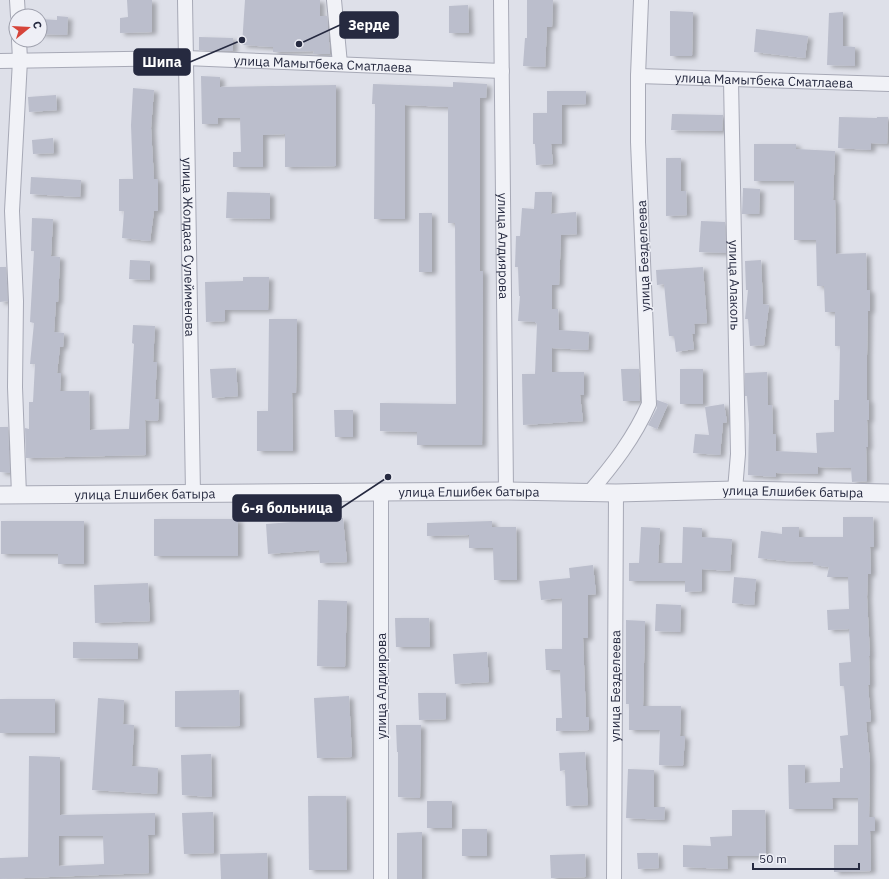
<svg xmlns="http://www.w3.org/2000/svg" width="889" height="879" font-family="'IBM Plex Sans',sans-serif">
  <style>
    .building { fill: #bbbecc; fill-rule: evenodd; filter: url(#shadow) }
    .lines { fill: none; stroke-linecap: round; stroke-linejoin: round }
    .minor-casing { stroke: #a7a9b6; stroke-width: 16 }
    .tertiary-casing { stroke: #a7a9b6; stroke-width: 19 }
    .minor { stroke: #f1f2f7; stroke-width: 14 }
    .tertiary { stroke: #f1f2f7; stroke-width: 17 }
    .labels { text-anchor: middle; stroke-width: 3; stroke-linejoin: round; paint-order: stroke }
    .street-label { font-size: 13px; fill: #262a40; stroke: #eeeff6 }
    .leader { fill: none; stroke: #262a40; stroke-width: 1.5 }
    .callout-dot { fill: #262a40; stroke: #eeeff6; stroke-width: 1.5 }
    .callout { fill: #262a40; stroke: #262a40; stroke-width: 1.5 }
    .callout-label { font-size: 14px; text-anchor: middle; font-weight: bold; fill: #fff }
  </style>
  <defs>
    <filter id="shadow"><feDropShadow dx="4.5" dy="2.5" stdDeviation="2" flood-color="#0004"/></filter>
  </defs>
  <rect width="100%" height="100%" fill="#dee0e9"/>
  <g class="building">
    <path d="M127,0H152V32L120,33V18L128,17Z"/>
    <path d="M245,0H320V16H327L330,54H313L314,51L273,52V47L242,45Z"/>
    <path d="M527,0H553L552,27H547L545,67L523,66L525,38H527Z"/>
    <path d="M468,5L469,33H449V6Z"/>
    <path d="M670,11L693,12L692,56H670Z"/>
    <path d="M843,12V46L855,47V66L827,65L829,13Z"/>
    <path d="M57,16L68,17L67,35L40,34V19L57,20Z"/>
    <path d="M756,29L808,36L805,58L754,52Z"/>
    <path d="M199,37L233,38V51L199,50Z"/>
    <path d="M201,76L220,77V87L336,85V166L285,167V134L263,135V167H233V152H241L240,118H218V124H202Z"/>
    <path d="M453,82L487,84L486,98H480V271H483L482,445H417V432L380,431V403L456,404L455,223H448V107L405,105V219H374L375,104H372L373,84L453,87Z"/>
    <path d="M133,88L154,90L151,128L154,179H158V211H154L150,241L122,238L124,211H119V179H133L131,125Z"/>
    <path d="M547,91H586V104L562,105V144H551L553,164L536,165L535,144H533V113H547Z"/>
    <path d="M56,95L57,110L29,112L28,97Z"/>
    <path d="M672,114L723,115L722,131L671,130Z"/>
    <path d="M839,117L877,118V117H888L887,144L871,143V150L838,148Z"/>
    <path d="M53,138L54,153L33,154L32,140Z"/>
    <path d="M754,144H796V149L835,151L833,200H835L836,254L866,253L867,290H870V311H868L867,355V400H869V420H867L868,447H866L867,481L852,482L851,468L818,467V474L776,473V477L748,475L749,424L747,396H745V373L767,372L768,405H772L773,434H776V451L817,453L816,433L834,432V400H839L840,346H835V312H825L824,286H817L816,240H794V181H754Z"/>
    <path d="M666,158H681V191H686L687,215L666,216Z"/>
    <path d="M31,177L81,180L80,197L30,194Z"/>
    <path d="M743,188L760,189L759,214H742Z"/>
    <path d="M227,192L270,193V219L226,218Z"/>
    <path d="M535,192H552L551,214L576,212L577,234L561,235L559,285H552V309H558L559,330L589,332L588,350L552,348V372H584V395H580L583,421L523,425L522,374H535L537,324L535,322L518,321L520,296H519L518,267H515L516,236H520L522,208L534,209Z"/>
    <rect x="419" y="213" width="13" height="59"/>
    <path d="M32,218L53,219L51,256L60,257L58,302H56L54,332L64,333L63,347H60L57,373H61L60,391H89L90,430L129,429L134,344L132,343L133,325L155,326L153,362H157L155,399H159L158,421L145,420L146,455L26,458L25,428L29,429V402H33L35,364H30L34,323L30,322L34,251H31Z"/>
    <path d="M701,221L725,222L726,253L699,252Z"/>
    <path d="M130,260L150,261V280L129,279Z"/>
    <path d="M761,260L763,304L769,305L764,345L750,346L748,319H745L748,290H746L745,261Z"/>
    <path d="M0,267H6L8,301L0,302Z"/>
    <path d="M703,267L707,323L694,324L695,334H692L694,349L676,352L674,336H669L664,284L657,285L656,270Z"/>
    <path d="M243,277H269L268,310H225V321L206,322L205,282L243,281Z"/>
    <path d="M269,319H297L296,393H292L293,451H257V411H268Z"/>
    <path d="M236,368L238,396L212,398L210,369Z"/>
    <path d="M621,369H639L640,401H623Z"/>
    <rect x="680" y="369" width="23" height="35"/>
    <path d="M657,400L668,404L657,429L648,425L657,408Z"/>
    <path d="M724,404L727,422L723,423L720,455L693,453L695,434L709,435L705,407Z"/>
    <path d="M334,410H353V437H335Z"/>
    <path d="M0,427H8L10,473L0,472Z"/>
    <path d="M843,517H873L874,547H870L871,574H868L867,597L870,656H869L870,685H868L871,721L866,722L870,762L869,817H875V831H870L871,871L834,872V845H858V798H832L833,809H789L788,765H805V783L840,782V768H843L840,736L848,735L844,686H840L839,663L851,662L849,629L828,630L827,610L849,609L848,577H827L829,567L813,565V562L785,561L758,558L761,531L782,534V527H799V537H843Z"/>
    <path d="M343,518L347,562L320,563L319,550L268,554L266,524Z"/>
    <rect x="154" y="519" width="84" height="37"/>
    <path d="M1,521H84V564H58V554H1Z"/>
    <path d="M492,521V527H516L517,580H494L493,548H469V535L427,536V523Z"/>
    <path d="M641,527L660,528L658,563H682L683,527L702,528V537L732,539L730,571L702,569V591L685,592V581H629V563H639Z"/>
    <path d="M593,565L596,594L588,595V638H583L586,717H589V730L556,731V718H562L560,670H546L545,649H562V598L541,600L539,581L570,578L569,568Z"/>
    <path d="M734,577L756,579L754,605L732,603Z"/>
    <path d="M148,583L150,621L95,623L94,585Z"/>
    <path d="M318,600L347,601L345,667L317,666Z"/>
    <path d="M656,604L681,605L680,632L655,631Z"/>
    <path d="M395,618H429L430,647H396Z"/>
    <path d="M626,620L645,621L643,706H681L680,736H685L683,766L659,765L660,730H629V704H626Z"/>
    <path d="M73,642L138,643V659L73,658Z"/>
    <path d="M487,652L489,682L455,684L453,654Z"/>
    <path d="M239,690L240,726L175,727V691Z"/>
    <path d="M418,693H446V719L419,720Z"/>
    <path d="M349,696L352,757L317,758L314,698Z"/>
    <path d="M98,698L124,700L123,724L134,725L132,766L158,768L157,794L92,790Z"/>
    <rect x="0" y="699" width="55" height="34"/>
    <path d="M396,725H421L420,798L398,797V752H397Z"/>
    <path d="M585,752L588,805L566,806L565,770L560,771L559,753Z"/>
    <path d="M211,754L212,797L182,795L181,755Z"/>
    <path d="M29,756L60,757V815L155,813V835H148L149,873L0,879V858L28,857ZM59,836H103L104,864L59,866Z"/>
    <path d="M628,769L654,770V807H665L664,820L626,818Z"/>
    <path d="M308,796H346L347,870H309Z"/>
    <rect x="427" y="801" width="25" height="27"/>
    <path d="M732,810H765L766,856H727L728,869L683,867V845L711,846L710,837L732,836Z"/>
    <path d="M213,812L214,853L184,854L182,813Z"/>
    <rect x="462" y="829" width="25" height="27"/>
    <path d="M422,832V879H397V833Z"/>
    <path d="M267,853L268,879H221L220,854Z"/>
    <path d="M637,853H658L659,868L638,869Z"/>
    <path d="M585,854L586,877L551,878L550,855Z"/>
  </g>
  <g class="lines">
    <g class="minor-casing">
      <g id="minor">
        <path d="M17,0L18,16"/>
        <path id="s1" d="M185,0L193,494"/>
        <path d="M334,0L340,64"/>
        <path id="s2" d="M501,0L506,491"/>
        <path d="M19,40L20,60L12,211L16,301L15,387L19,495"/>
        <path id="s3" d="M0,61L186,58L502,71"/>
        <path id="s4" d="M638,76L889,84"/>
        <path id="s5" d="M731,80L738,454L735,490"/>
        <path d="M589,493C613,465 634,438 649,404L638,142V76L641,0"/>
        <path d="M381,879V492"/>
        <path id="s6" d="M614,879L616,493"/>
      </g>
    </g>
    <g class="tertiary-casing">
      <g id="tertiary">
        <path id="s7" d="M0,495L506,491L616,493L735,490L889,493"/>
      </g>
    </g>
    <use href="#minor" class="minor"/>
    <use href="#tertiary" class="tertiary"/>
  </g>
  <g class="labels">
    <g class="street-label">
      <text dy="5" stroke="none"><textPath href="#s3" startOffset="323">улица Мамытбека Сматлаева</textPath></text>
      <text dy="5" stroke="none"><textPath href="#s4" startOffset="126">улица Мамытбека Сматлаева</textPath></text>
      <text dy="5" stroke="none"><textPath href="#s2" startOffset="246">улица Алдиярова</textPath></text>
      <text dy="5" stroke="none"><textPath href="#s1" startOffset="247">улица Жолдаса Сулейменова</textPath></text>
      <text transform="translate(643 256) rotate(-92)" y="5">улица Безделеева</text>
      <text dy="5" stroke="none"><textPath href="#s5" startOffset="205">улица Алаколь</textPath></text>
      <text dy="5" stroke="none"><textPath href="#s7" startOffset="469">улица Елшибек батыра</textPath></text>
      <text dy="5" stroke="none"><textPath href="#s7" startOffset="793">улица Елшибек батыра</textPath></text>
      <text dy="5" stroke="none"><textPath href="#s7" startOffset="145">улица Елшибек батыра</textPath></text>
      <text transform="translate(381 686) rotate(-90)" y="5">улица Алдиярова</text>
      <text dy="5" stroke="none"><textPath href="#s6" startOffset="193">улица Безделеева</textPath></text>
    </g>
  </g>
  <path class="leader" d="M299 44L340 25M242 40L190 62M388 477L341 508"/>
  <g class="callout-dot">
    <circle cx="299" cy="44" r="4"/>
    <circle cx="242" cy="40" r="4"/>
    <circle cx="388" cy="477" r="4"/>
  </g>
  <g class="callout">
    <rect x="340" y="12" width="58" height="26" rx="4"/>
    <rect x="134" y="49" width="56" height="26" rx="4"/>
    <rect x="233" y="495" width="108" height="26" rx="4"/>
  </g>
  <g class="callout-label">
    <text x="369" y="30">Зерде</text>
    <text x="162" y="67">Шипа</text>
    <text x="287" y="513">6-я больница</text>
  </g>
  <g transform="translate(28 28) rotate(72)"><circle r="19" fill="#eeeff6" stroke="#9ea0ad"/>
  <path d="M0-3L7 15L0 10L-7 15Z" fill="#d6443a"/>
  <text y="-6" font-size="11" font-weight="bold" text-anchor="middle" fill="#262a40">С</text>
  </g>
  <path d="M753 863v6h106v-6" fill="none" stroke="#262a40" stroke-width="2"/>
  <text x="759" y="863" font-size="12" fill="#262a40" stroke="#eeeff6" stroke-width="3" paint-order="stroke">50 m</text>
</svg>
